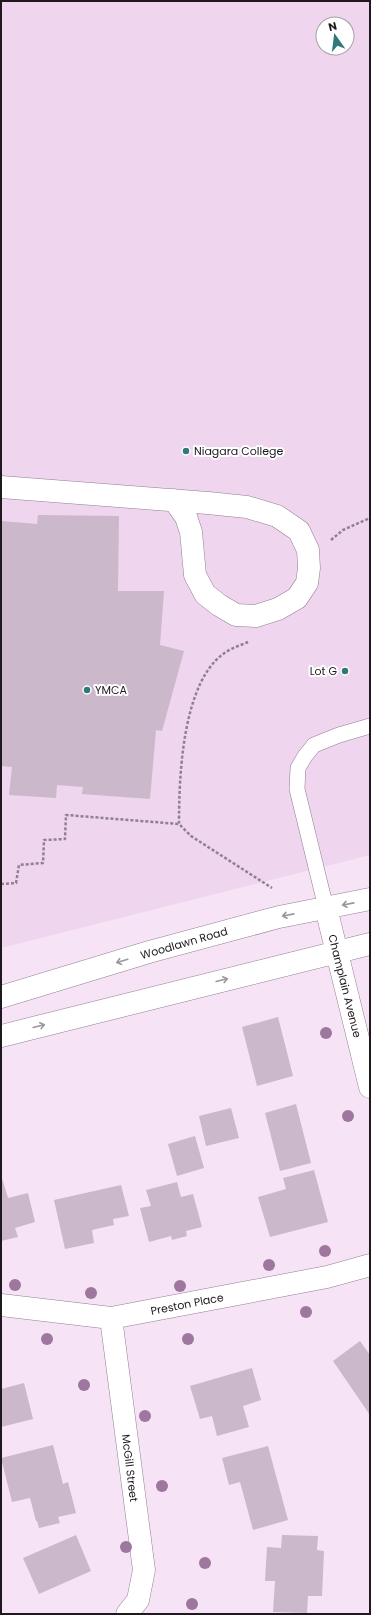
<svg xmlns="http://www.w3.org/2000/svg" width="371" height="1615" font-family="Poppins,sans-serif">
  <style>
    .built { fill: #efd5ee; fill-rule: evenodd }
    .building { fill: #cbb8ca }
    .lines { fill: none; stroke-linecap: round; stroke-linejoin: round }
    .lane-casing { stroke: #917f91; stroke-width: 16 }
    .street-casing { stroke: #917f91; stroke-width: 23 }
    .secondary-casing { stroke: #917f91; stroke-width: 23 }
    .path { stroke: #8f818e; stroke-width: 2.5; stroke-dasharray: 3 2; stroke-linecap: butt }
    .lane { stroke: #fff; stroke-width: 15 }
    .street { stroke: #fff; stroke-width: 22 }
    .secondary { stroke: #fff; stroke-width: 22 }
    .tree { fill: #9e779f }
    .oneway { stroke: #9a979a }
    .poi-dot { fill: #307979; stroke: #fff; stroke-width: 1.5 }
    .labels { text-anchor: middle; stroke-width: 4; stroke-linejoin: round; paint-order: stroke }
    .poi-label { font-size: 11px; fill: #1f181f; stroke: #fff; text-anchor: start }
    .street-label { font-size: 11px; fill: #1f181f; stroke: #fff }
  </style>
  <rect width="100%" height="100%" fill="#f7e3f6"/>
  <path class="built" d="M1,1H370V855L1,948ZM323,24H347V48H323Z"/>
  <g class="building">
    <path d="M38,515L119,516L118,591H164L160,645L184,651L162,731L156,730L150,799L82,794L83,787L57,785L56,798L9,795L12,767L1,766V521L37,524Z"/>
    <path d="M278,1017L293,1076L257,1086L242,1027Z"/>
    <path d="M296,1104L311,1163L280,1171L265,1113Z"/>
    <path d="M231,1108L239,1138L206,1146L199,1116Z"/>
    <path d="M195,1136L204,1168L177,1176L168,1144Z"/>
    <path d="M314,1170L328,1222L270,1237L258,1197L286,1189L283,1178Z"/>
    <path d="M1,1175L8,1198L28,1193L35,1222L15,1228L18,1237L1,1241Z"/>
    <path d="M177,1182L181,1197L193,1194L202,1227L186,1231L187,1236L172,1240L171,1236L149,1242L140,1208L151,1206L146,1190Z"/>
    <path d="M121,1185L129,1216L113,1219L114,1225L92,1230L94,1243L65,1249L54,1200Z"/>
    <path d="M360,1341L370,1355V1415L333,1361Z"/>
    <path d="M252,1368L261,1400L243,1406L249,1427L217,1436L212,1416L200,1419L190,1386Z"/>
    <path d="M24,1383L33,1419L1,1427V1389Z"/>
    <path d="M53,1445L63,1484L68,1482L76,1513L58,1517L60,1523L39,1528L37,1521H36L30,1498L12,1502L1,1458Z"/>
    <path d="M268,1446L288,1520L253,1530L240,1482L229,1485L222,1458Z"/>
    <path d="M76,1535L91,1571L39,1594L23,1558Z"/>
    <path d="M282,1535L318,1536L317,1550L324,1551L322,1596H308L307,1613L273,1612L275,1581H265L267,1547L281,1548Z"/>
  </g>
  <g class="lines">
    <g class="lane-casing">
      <path id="lane" d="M326,908L297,789L298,768L305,756L314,745L339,735L370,726"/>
    </g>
    <g class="street-casing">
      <g id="street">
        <path d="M1,487L208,503L247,507L277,516L299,531L308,550L309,568L307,583L297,598L278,609L256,616L236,615L219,605L205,594L195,575L191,532L186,517L174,500"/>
        <path d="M326,908L370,1087"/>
        <path d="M1,1305L111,1318L327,1277L370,1265"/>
        <path d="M111,1318L144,1570L138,1600L127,1614"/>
      </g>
    </g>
    <g class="secondary-casing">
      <g id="secondary">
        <path d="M1,997L149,952L279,917L370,899"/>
        <path d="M1,1036L370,944"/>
      </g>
    </g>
    <g class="path">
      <path d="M331,540L343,530L370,518"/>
      <path d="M248,642C241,645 232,648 226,652C182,680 179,777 179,824L191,836L272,888"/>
      <path d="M1,884L16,883L19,865L43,863L44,840L65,839L66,815L179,824"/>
    </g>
    <use href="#lane" class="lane"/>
    <use href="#street" class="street"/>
    <use href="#secondary" class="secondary"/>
  </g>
  <g class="tree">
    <circle cx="326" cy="1033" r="6"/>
    <circle cx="348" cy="1116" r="6"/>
    <circle cx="325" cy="1251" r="6"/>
    <circle cx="269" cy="1265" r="6"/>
    <circle cx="15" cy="1285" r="6"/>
    <circle cx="180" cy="1286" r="6"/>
    <circle cx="91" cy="1293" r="6"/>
    <circle cx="306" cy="1312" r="6"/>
    <circle cx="47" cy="1339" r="6"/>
    <circle cx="188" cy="1339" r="6"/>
    <circle cx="84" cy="1385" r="6"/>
    <circle cx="145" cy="1416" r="6"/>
    <circle cx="162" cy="1486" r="6"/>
    <circle cx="126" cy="1547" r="6"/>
    <circle cx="205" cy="1563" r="6"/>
    <circle cx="192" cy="1604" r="6"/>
  </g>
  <defs><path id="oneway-shaft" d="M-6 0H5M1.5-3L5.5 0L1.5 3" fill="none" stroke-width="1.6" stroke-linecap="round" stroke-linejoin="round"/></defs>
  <g class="oneway">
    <use href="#oneway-shaft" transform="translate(348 904) rotate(169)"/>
    <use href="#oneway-shaft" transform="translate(288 915) rotate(169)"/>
    <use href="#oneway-shaft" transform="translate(122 961) rotate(163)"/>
    <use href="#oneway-shaft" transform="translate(222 980) rotate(-14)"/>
    <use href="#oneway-shaft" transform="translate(39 1026) rotate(-14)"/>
  </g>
  <g class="poi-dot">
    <circle cx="186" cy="451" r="4"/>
    <circle cx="345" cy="671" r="4"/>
    <circle cx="87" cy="690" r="4"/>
  </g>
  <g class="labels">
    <g class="poi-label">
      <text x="194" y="455">Niagara College</text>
      <text x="337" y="675" text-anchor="end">Lot G</text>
      <text x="95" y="694">YMCA</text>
    </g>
    <g class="street-label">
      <text transform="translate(184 943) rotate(-16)" y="4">Woodlawn Road</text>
      <text transform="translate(345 986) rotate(76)" y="4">Champlain Avenue</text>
      <text transform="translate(187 1304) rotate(-11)" y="4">Preston Place</text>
      <text transform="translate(130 1468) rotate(83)" y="4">McGill Street</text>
    </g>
  </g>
  <rect width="371" height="1615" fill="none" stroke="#1f181f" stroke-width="4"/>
  <g transform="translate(335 36) rotate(346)"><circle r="19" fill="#ffffff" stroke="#a5a3a5"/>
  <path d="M0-3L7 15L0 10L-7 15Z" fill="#307979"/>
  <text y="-6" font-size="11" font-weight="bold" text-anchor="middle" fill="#1f181f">N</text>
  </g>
</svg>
